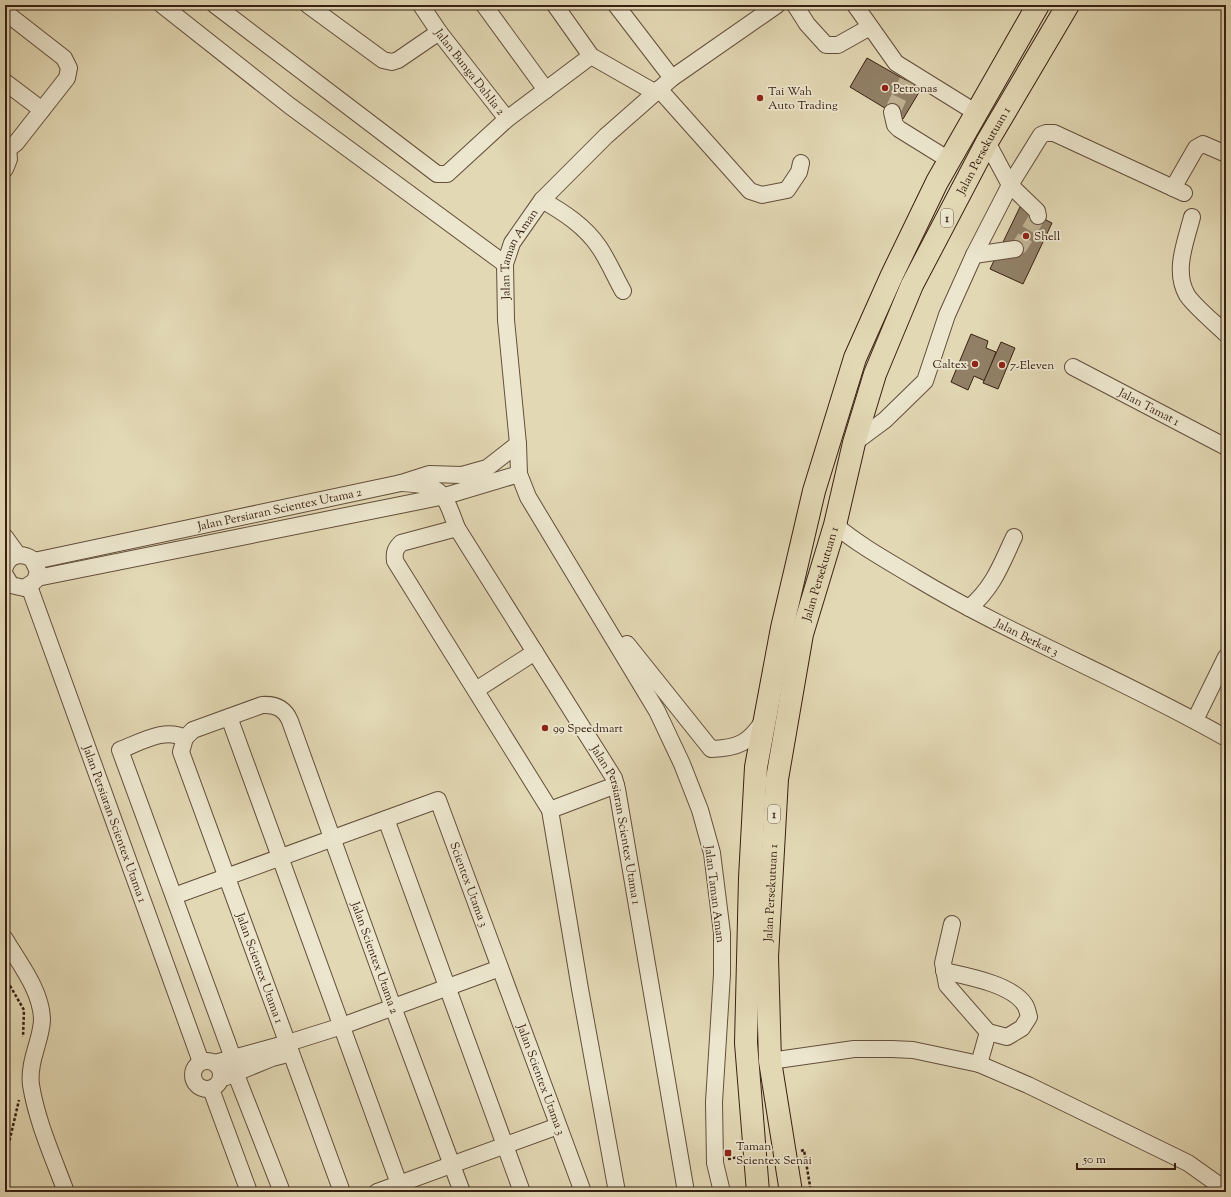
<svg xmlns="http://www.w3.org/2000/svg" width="1231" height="1197" font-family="'Sorts Mill Goudy',serif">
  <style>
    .building { fill: #918067; stroke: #392013 }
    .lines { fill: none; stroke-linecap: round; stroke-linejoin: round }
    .minor-tunnel { stroke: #c0b394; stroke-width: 16; stroke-dasharray: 16 8; stroke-linecap: butt }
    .minor-casing { stroke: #634e3b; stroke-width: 18 }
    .highway-casing { stroke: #392013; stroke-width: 24 }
    .path { stroke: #392013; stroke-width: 2.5; stroke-dasharray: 3 2; stroke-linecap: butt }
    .minor { stroke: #ece6ce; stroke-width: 16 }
    .highway { stroke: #e2d8b4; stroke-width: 22 }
    .poi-dot { fill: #8f2418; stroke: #ece6ce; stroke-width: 1.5 }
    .labels { text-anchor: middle; stroke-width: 3.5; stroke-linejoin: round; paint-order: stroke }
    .shield { fill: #ece6ce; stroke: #6f5b4b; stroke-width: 1 }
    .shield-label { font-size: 11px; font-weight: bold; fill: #392013 }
    .street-label { font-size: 12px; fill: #392013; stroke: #ece6ce }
    .poi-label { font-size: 12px; fill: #392013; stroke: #ece6ce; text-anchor: start }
  </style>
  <rect width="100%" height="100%" fill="#e2d8b4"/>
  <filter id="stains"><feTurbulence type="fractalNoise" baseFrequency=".005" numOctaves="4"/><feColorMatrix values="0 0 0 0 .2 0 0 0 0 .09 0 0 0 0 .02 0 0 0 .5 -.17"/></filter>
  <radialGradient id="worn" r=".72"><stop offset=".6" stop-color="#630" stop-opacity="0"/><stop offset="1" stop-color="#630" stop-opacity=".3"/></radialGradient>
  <g class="building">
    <path d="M867,58L921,89L903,119L850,87Z"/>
    <path d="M1020,207L1052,223L1023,284L990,269Z"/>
    <path d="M971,334L988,341L986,348L996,352L985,381L974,376L968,390L951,382Z"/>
    <path d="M1001,342L1015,348L998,389L983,383Z"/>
  </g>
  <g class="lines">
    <g class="minor-tunnel">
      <path d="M892,112L907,81"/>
      <path d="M1015,249L1020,246L1038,216"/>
    </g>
    <g class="minor-casing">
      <g id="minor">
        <path d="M162,5L290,106L505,264"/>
        <path d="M215,5L437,174H447L507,119L591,56"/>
        <path d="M308,5L383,60L392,62L398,60L439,32"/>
        <path id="s1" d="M421,5L439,32L507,119"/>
        <path d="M484,5L546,90"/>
        <path d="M555,5L591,56L656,93"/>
        <path d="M616,5L672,78"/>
        <path d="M795,5L807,24L826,45H838L870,27"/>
        <path d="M855,5L896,63L975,112"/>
        <path d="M5,12L64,58L69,68L67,78L16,143L8,149H5"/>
        <path d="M5,82L42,110"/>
        <path d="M659,89L750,191L762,195L787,190L799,172L801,163"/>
        <path d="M892,112L895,125L899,129L949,160"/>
        <path d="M987,142L1010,185L1037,211L1038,216"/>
        <path d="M5,169L9,159L8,149"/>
        <path d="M1173,188L1196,148L1203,144L1226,154"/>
        <path d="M542,200C563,212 585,226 599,247C608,260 615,277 623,291"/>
        <path d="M1192,217C1186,241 1173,271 1187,295C1194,306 1216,324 1226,334"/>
        <path d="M974,255L1015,249"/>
        <path id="s2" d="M1073,367L1226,447"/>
        <path d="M854,443L885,420L925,381L947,315L974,255L1010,185L1041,135L1046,133H1054L1184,193"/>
        <path id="s3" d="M401,483C443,485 443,491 457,528L614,778L617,789L686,1192"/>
        <path id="s4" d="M835,525C860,546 888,561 916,578C1016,638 1125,680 1226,738"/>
        <path d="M457,528L401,543C395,549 394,553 395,561L550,810L580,989L617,1192"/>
        <path d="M5,537L18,555"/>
        <path id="s5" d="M34,561L401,483L429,474L462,475L487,468L518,444"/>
        <path d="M5,567C9,555 21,552 32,559L38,571L35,581L24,588L11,585L5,575"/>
        <path d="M37,578L445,496L519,474"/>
        <path id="s6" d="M29,586L201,1062"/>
        <path d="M969,608C993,588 1001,565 1014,537"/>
        <path d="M627,644L711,749C738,748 749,743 763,721"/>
        <path d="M476,690L535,652"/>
        <path d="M229,717L402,1192"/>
        <path d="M1195,720L1226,657"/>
        <path d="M185,738C165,727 141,742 120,750L233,1058"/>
        <path d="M550,810L616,785"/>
        <path d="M386,819L522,1192"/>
        <path id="s7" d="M174,896L438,800L583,1192"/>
        <path d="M952,924L943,963L947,985L988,1032L979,1064"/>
        <path d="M5,939C19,963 41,990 42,1019C42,1039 28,1061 31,1085C37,1122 53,1157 66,1192"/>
        <path d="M944,971C966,976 1012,984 1025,1005C1027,1008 1028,1013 1029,1017L1022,1028L1007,1037L988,1032"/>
        <circle cx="207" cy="1075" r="14"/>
        <path d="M770,1061L854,1049H892L913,1050L979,1064L1028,1085L1188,1163L1226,1190"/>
        <path d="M215,1063L288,1043L342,1026L500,968"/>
        <path d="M235,1072L282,1192"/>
        <path d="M226,1077L272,1058L284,1055"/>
        <path d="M211,1089L249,1192"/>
        <path id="s8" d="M342,1192L181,752L185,738L193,730L262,705C276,704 285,709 290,721L393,1007L462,1192"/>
        <path d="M377,1192L558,1126"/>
        <path id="s9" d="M722,1192L715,1163L714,1102L722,974V933L712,853L700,810L682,764L657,711L528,497L519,474L518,444L506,320L505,264L512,243L542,200L606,136L672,78L777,5"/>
      </g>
    </g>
    <g class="highway-casing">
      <g id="highway">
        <path d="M758,1192L746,1043L750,878L756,767L782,628L814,491L855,358L892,275L937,182L1038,5"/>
        <path id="s10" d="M791,1192L770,1061L767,957L777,779L802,634L835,525L854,443L875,374L912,285L987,142L1068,5"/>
      </g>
    </g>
    <g class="path">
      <path d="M5,977L24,1010L23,1037"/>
      <path d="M801,1151L804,1150L811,1192"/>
      <path d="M728,1159L739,1157"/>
      <path d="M5,1160L19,1100"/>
    </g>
    <use href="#minor" class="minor"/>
    <use href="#highway" class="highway"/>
  </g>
  <g class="poi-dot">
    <circle cx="885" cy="88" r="4"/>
    <circle cx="760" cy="98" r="4"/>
    <circle cx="1026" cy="236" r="4"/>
    <circle cx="975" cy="364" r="4"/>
    <circle cx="1002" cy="365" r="4"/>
    <circle cx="545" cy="728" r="4"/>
    <rect x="724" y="1149" width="8" height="8" rx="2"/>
  </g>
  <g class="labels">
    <g class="shield">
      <rect x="941" y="209" width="12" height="18" rx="3"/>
      <rect x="768" y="805" width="12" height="18" rx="3"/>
    </g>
    <g class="shield-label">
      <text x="947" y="222">1</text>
      <text x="774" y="818">1</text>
    </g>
    <g class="street-label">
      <text dy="4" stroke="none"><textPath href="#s1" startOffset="83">Jalan Bunga Dahlia 2</textPath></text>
      <text dy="4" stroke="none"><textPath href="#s10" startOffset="1081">Jalan Persekutuan 1</textPath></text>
      <text dy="4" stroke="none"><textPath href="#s9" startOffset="992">Jalan Taman Aman</textPath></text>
      <text dy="4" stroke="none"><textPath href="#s2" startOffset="86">Jalan Tamat 1</textPath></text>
      <text dy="4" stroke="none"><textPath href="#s5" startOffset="251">Jalan Persiaran Scientex Utama 2</textPath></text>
      <text dy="4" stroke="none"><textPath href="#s10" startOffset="625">Jalan Persekutuan 1</textPath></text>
      <text dy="4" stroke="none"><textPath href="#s4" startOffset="223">Jalan Berkat 3</textPath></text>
      <text dy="4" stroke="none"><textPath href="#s6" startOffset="253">Jalan Persiaran Scientex Utama 1</textPath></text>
      <text dy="4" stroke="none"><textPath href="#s3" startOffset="421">Jalan Persiaran Scientex Utama 1</textPath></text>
      <text dy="4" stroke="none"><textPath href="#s7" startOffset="371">Scientex Utama 3</textPath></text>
      <text dy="4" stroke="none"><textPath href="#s10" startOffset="301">Jalan Persekutuan 1</textPath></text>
      <text transform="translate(715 894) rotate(83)" y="4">Jalan Taman Aman</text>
      <text dy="4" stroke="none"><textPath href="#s8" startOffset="854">Jalan Scientex Utama 2</textPath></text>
      <text transform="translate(260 968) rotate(70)" y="4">Jalan Scientex Utama 1</text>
      <text dy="4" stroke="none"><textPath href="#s7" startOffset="579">Jalan Scientex Utama 3</textPath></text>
    </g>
    <g class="poi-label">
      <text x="893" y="92">Petronas</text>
      <text x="768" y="95">Tai Wah<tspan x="768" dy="14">Auto Trading</tspan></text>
      <text x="1034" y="240">Shell</text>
      <text x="967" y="368" text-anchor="end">Caltex</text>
      <text x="1010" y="369">7-Eleven</text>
      <text x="553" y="732">99 Speedmart</text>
      <text x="736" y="1150">Taman<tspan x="736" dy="14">Scientex Senai</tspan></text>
    </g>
  </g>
  <rect width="1231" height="1197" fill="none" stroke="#e2d8b4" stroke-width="20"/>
  <rect x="6" y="6" width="1219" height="1185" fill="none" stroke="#392013" stroke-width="2"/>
  <rect x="10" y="10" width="1211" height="1177" fill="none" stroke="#392013"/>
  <path d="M1077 1163v6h98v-6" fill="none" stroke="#392013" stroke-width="2"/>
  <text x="1083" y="1163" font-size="12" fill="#392013" stroke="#ece6ce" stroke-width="3" paint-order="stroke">50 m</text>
  <rect width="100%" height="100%" filter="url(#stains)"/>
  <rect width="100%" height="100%" fill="url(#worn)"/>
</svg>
